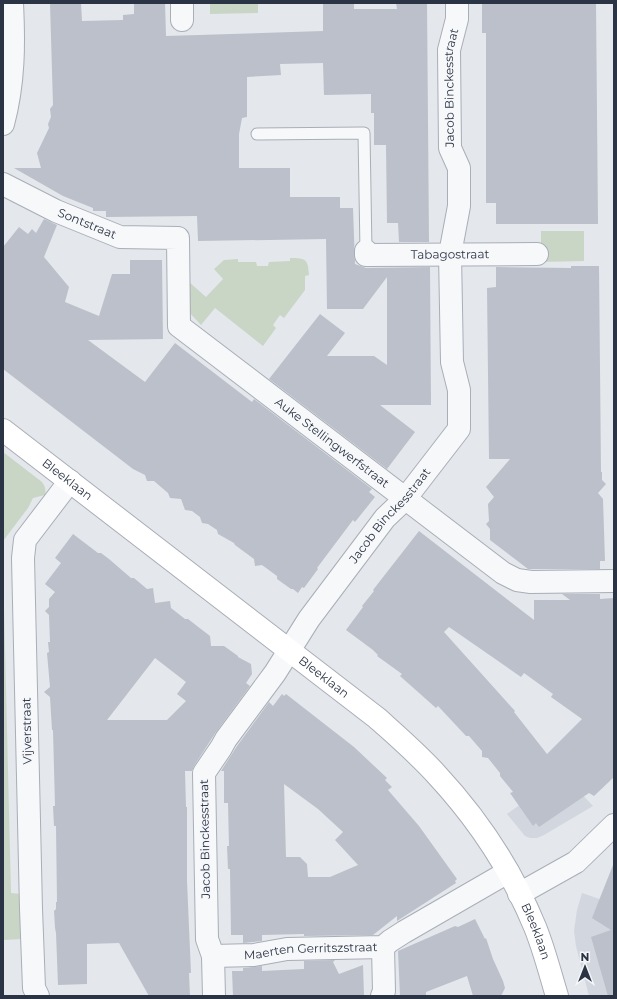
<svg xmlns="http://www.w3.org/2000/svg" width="617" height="999" font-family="Montserrat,sans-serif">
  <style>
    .built { fill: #d2d6de }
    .green { fill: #c9d6c5 }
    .building { fill: #bbc0ca; fill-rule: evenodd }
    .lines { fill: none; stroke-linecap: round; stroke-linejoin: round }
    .lane-casing { stroke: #a9aeb7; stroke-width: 13 }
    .street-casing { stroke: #a9aeb7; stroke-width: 24 }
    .secondary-casing { stroke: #a9aeb7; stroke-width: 24 }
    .lane { stroke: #f7f8fa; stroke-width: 11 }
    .street { stroke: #f7f8fa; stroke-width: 22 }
    .secondary { stroke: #fff; stroke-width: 22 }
    .labels { text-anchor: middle; stroke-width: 3; stroke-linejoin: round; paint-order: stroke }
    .street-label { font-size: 12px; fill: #2b3445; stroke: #f4f6f9 }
  </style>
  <rect width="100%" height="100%" fill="#e4e7ec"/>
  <g class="built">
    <path d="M563,774L593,806L544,835L537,838H530L525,836L507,814Z"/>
    <path d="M582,893L614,904V996H589L576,946L574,931L577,910Z"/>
  </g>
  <g class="green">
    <path d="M210,3H258V13L210,14Z"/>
    <path d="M541,231H584V261L541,262Z"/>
    <path d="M290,258C306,258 308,259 309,275L305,276V290L284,318L280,315L273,325L276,328L263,346L215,308L201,325L188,311L189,282L206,297L223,279L214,269L224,260L238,259V262H256L257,266H268L269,262L290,261Z"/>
    <path d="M3,452L42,482C45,486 46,489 45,495L33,498L28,508L3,541Z"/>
    <path d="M3,566L11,893L21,894L23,939L3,940Z"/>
  </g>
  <g class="building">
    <path d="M50,3H81L82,21L123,20V15L134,14V3H165L166,36L323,31V3H354V9H397L396,3H427L429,242H399L398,223H387L386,145H374V113H371V94L324,95L323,63L280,64L281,75L247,77V117L242,118L239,134V168H290V197H340V208H353L355,264L366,268L430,267L431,405H380L415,432L387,469L269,379L320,314L345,333L327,356H374L387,365V277L363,309H327L326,239L198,241L197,216L106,217V211H93V208L63,196L14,168H41L37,153L49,128L48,124L51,117L50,109L53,105Z"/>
    <path d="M482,3H596L598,224H496V203H486V33H482Z"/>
    <path d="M44,219L57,225L44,257L69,287L65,302L99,316L112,274H130V260H162L163,339L88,340L145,382L175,343L252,402L254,399L372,489L369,492L375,497L355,522L353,520L317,568L318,569L304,588L302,587L298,593L293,589H291L277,579V576L262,565L255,566L254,559L235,545L234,543L218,534L217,530L208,524L202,523L200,517L192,511L185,510L181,499L170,498L168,493L154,481H147L145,475L133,469L3,369V247L19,227L28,234L32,229L36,233Z"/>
    <path d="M571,266H599L601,472H602V480L606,484L598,493L603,499L605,561H600V569H528L490,540V529L486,524L489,521L488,504L494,497L486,487L510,459H489L487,288L496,287V267L571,268Z"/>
    <path d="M419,531L534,620V600H570L562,594H600V599L614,598V777L594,796L589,793L539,827L536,823L533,826L510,793L513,792L500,776V773L488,758L482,757V751L469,736H466L438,706L436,708L400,676L402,674L377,656L378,655L373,650L346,630L363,607L362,606L374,591L373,590ZM449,627L521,677L524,673L553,694L551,697L582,719L547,754L514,712L515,711L444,632Z"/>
    <path d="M73,534L98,553H101L109,559L131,578H134L147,589L153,588L155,603L170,601L171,608L185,619H188L210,636L211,646H224L238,656V657L251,664L252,674L246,683L250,686L216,732L194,766L192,771H185L186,807H187V881L191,973H189L190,996H149L119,943L87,944V984L58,985L56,933L55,928L54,911L56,909V902H57L56,826H54L53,806H55L53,730H52L50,697L44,692L50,687L47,653L49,652L48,642H50L49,615L45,611L49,607V599L55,592L45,584L61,563L55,558ZM155,658L186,682L177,694L186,701L167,720H107Z"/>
    <path d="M282,694L284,696L286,694L354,747L387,778L385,780L392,787L388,790L419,826L457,879L455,881L456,883L397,921V916L373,935L304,936V934L262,935V941L243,943V935H231L230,869H228L227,846H229L228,803H224V771H221L237,746L269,702L273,706ZM284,784L318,809L343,832L335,840L358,865L330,877H308L307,864L300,857H286Z"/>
    <path d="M613,865L614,996H608L591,937L611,930L592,918Z"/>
    <path d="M475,919L485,939L486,938L493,959L503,981L505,988L501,996H473L467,976L426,992V996H400L398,951L455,926L458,927Z"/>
    <path d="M335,960L333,962L339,974L363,965L364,996H233L232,971H243V968L262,966V971L304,969V961Z"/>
  </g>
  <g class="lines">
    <g class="lane-casing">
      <path id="lane" d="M257,134L364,133L366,251"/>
    </g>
    <g class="street-casing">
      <g id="street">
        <path d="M182,3V20"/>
        <path d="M3,124C14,83 14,44 12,3"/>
        <path id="s1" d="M3,184L56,211L120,237L178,238L179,326L503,573L517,580L531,582L614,581"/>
        <path id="s2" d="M366,251V255L537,254"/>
        <path d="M519,894L576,862L614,825"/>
        <path id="s3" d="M213,956L254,955L287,949L383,947L390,941L404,932L508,872"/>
        <path d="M38,996L34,988L31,909L23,558L25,540L70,481"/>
        <path id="s4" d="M214,996L213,956L207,939L204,773L221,748L226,739L275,673L309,619L385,518L405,499L459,429V390L452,362L450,254L459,206V168L450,148L449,50L457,19V3"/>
        <path d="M382,996L384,991L383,947"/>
      </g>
    </g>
    <g class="secondary-casing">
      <g id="secondary">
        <path id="s5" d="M3,430L377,718C397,736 418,754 436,774C477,818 512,871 535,927C544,949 550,973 557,996"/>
      </g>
    </g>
    <use href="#lane" class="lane"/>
    <use href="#street" class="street"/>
    <use href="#secondary" class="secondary"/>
  </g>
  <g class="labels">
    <g class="street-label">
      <text dy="4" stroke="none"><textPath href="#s4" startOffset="998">Jacob Binckesstraat</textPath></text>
      <text dy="4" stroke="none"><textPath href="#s1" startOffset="93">Sontstraat</textPath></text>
      <text dy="4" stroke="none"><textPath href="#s2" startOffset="88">Tabagostraat</textPath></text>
      <text dy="4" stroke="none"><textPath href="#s1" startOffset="467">Auke Stellingwerfstraat</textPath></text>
      <text dy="4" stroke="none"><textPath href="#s5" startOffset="81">Bleeklaan</textPath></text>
      <text dy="4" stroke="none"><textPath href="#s4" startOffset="542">Jacob Binckesstraat</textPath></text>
      <text dy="4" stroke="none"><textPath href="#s5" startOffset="405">Bleeklaan</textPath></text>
      <text transform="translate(27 731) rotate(-91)" y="4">Vijverstraat</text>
      <text transform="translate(205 839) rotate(-91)" y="4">Jacob Binckesstraat</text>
      <text dy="4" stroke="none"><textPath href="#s5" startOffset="741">Bleeklaan</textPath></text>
      <text dy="4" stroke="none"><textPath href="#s3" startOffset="98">Maerten Gerritszstraat</textPath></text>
    </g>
  </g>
  <rect width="617" height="999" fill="none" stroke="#2b3445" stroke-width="8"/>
  <g transform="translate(585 967)" stroke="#f4f6f9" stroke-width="3" paint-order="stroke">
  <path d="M0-3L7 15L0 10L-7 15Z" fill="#2b3445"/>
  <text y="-6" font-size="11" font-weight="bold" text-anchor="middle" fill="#2b3445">N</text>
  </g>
</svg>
